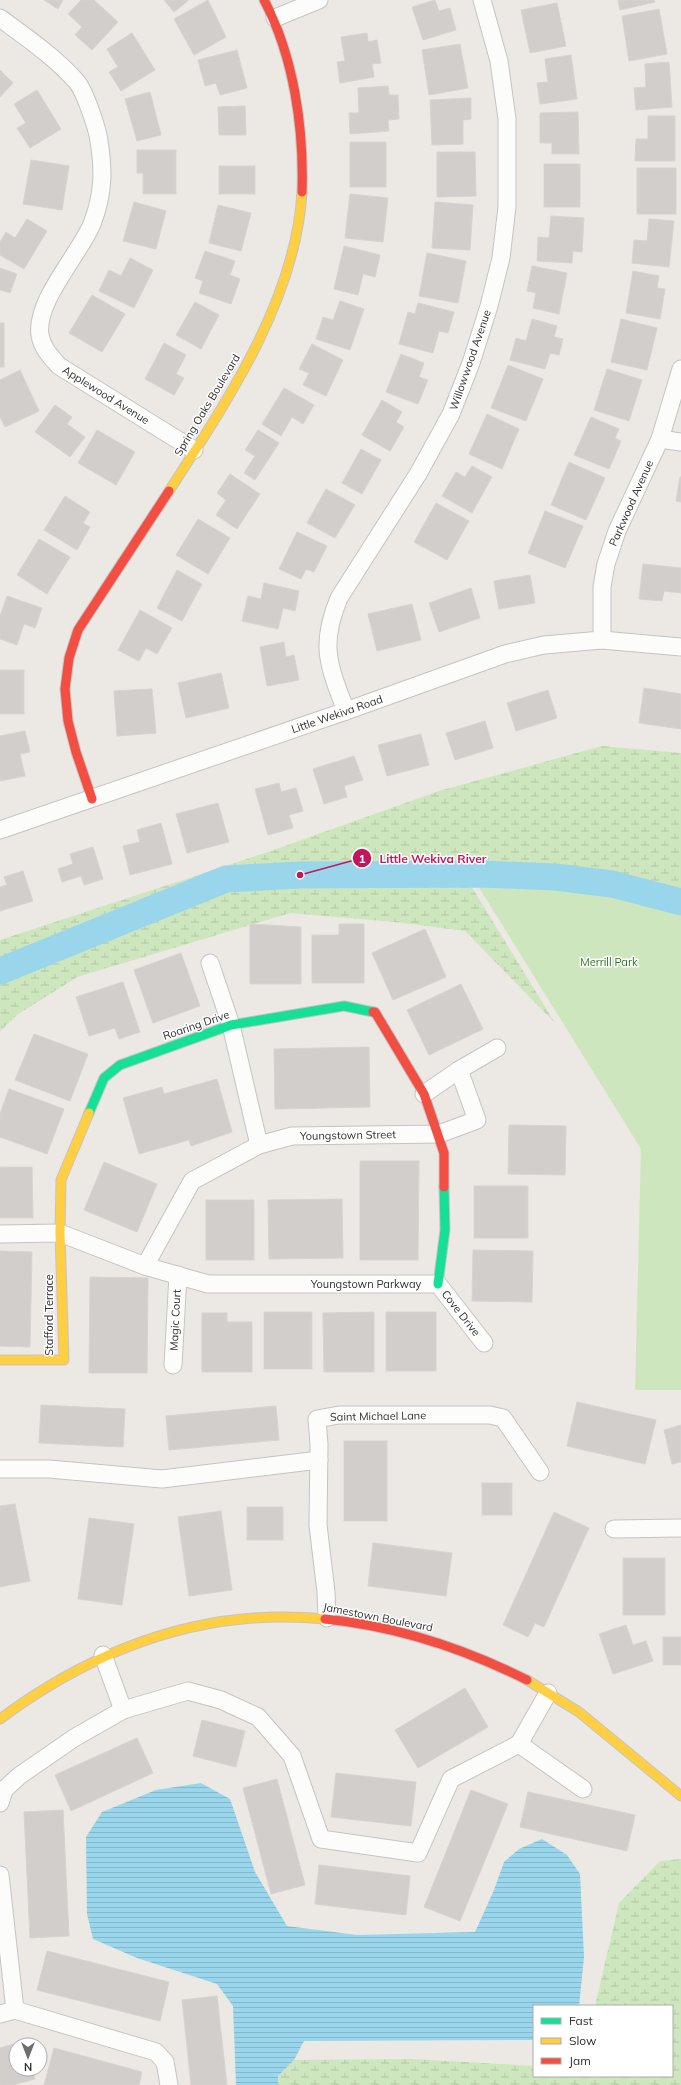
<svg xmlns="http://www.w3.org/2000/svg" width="681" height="2085" font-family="Mulish,sans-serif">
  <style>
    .wetland { fill: url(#wetland-marsh) }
    .park { fill: #cee6be }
    .water { fill: url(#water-rules) }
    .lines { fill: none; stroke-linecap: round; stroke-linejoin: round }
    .river { stroke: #99d6ec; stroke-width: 27 }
    .building { fill: #d1cecb; stroke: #d7d4d0 }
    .street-casing { stroke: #c5c4c5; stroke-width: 19 }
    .fast-casing { stroke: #c5c4c5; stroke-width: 11 }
    .slow-casing { stroke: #c5c4c5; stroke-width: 11 }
    .jam-casing { stroke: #c5c4c5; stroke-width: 11 }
    .street { stroke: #fcfcfb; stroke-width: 17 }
    .fast { stroke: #16e098; stroke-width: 9 }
    .slow { stroke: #ffcf43; stroke-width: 9 }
    .jam { stroke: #f24e42; stroke-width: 9 }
    .labels { text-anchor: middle; stroke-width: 3; stroke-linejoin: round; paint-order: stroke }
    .street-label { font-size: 11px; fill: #2e2e2e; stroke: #fff }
    .park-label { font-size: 11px; fill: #2c6e1b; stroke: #fff }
    .leader { fill: none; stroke: #c2185b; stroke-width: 1.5 }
    .callout-dot { fill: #c2185b; stroke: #fff; stroke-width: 1.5 }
    .mark-label { font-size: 12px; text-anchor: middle; font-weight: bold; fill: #fff }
    .callout-label { font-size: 12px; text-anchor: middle; font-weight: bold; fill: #c2185b; stroke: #fff; stroke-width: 3; stroke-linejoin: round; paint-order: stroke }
  </style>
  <defs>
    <pattern id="wetland-marsh" width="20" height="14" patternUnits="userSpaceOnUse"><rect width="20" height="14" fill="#cee6be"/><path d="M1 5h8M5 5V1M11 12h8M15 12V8" fill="none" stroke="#b1c6a4"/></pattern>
    <pattern id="water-rules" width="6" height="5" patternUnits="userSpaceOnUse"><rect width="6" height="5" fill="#99d6ec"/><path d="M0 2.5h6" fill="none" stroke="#84b8cb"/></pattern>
  </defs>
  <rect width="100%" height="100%" fill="#ece8e4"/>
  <g class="wetland">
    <path d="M602,746L681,753V897L609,881L532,873H475L471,875L468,881L555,1023L465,931L395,922L290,913L77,977L17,1015L0,1031V940L268,852L439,791Z"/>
    <path d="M681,1859V2085H278V2076L294,2060L412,2059L534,2066V2076H672V2006H595L619,1903L660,1861Z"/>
  </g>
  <path class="park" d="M475,881H532L608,889L681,904V1390H635L641,1149Z"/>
  <path class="water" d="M201,1783L230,1799L255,1872L287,1926L357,1935L475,1932L494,1890L504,1862L519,1849L542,1839L567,1855L580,1874L584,1957L579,2006H534V2040L304,2041L294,2060L278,2076V2085H236L233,2006L217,1984L137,1958L93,1939L87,1914L86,1837L102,1812L156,1790Z"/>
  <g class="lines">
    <path class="river" d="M0,971L226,879L300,875L482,874L555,877L612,884L681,902"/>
  </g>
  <g class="building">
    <path d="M44,0H63L58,9Z"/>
    <path d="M81,0H94L118,22L92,50L75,35L82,27L68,14Z"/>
    <path d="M164,0H189L174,12Z"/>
    <path d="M208,0L226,37L194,55L174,19Z"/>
    <path d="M435,0L439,11L450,8L456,30L423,40L412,7Z"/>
    <path d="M618,0H654L655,2L620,10Z"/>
    <path d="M557,3L566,46L530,53L521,10Z"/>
    <path d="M659,9L667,54L629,61L622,16Z"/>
    <path d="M132,33L155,70L121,91L109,72L118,67L107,49Z"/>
    <path d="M367,33L368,42L377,40L381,63L372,64L374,77L340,83L337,62L345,61L341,37Z"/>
    <path d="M460,44L468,88L429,95L422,50Z"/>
    <path d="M237,50L247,88L220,95L216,83L205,86L198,60Z"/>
    <path d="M571,55L577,99L540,104L537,83L548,82L545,59Z"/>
    <path d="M669,62L672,107L636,110L634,88L646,87L645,64Z"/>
    <path d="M0,70L13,83L0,97Z"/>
    <path d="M388,86L389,95H398L399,119L388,120L389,131L350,134L349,113H359L358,88Z"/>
    <path d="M37,90L61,129L30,148L17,128L26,123L14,104Z"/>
    <path d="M150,92L161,135L137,141L125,99Z"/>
    <path d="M471,98V119L463,120V144L432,145L430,100Z"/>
    <path d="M245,106L246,135H219L218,107Z"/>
    <path d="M578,112L579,154H552V143H540V113Z"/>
    <path d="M648,116H675V161H635L636,139H648Z"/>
    <rect x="350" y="142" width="36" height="45"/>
    <path d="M137,150H176V194H143V173H137Z"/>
    <path d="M437,152H475L476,196L437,197Z"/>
    <path d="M31,160L69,166L62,210L23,204Z"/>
    <rect x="544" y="164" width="36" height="43"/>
    <rect x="219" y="166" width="36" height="28"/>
    <rect x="637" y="168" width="39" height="46"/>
    <path d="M350,194L388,198L383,242L345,238Z"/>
    <path d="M134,202L166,211L156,249L123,241Z"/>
    <path d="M435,202L473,205L470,250L432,248Z"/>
    <path d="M218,205L251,213L241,251L209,243Z"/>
    <path d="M551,216L584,218L582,252L573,251L572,263L537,261L538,237L549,238Z"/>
    <path d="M27,219L47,231L24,269L0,255V242L6,232L15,238Z"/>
    <path d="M649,219L674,221L669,267L632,263L634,240L647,241Z"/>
    <path d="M344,246L380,255L375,277L363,274L358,295L334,289Z"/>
    <path d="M205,251L235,261L230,275L240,279L231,304L199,293L203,281L195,278Z"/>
    <path d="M427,253L466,261L458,303L419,296Z"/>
    <path d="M130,258L153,270L134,308L99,291L109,270L121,276Z"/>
    <path d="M532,266L567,273L559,314L533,308L536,293L527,291Z"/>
    <path d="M0,268L17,274L10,293L0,290Z"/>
    <path d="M633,271L659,276L657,288L665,289L660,319L626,313Z"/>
    <path d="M92,295L125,314L102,352L69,333Z"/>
    <path d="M340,301L364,309L350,350L316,339L323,317L333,320Z"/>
    <path d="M195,302L219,315L201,349L176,335Z"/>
    <path d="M418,303L454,312L448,333L439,331L433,353L399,344L408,312L415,314Z"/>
    <path d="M532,319L557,326L554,337L563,339L559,355L550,353L545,369L510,360L516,338L526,341Z"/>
    <path d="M621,319L657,328L647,370L611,362Z"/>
    <rect x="0" y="323" width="4" height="44"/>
    <path d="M164,343L186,355L176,374L184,378L174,395L145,379Z"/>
    <path d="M312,344L343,360L326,396L303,385L309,373L299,369Z"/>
    <path d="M401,354L424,363L419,377L428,380L418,404L386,392Z"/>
    <path d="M508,365L543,379L526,421L491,408Z"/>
    <path d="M607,369L642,380L629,421L594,410Z"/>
    <path d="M20,370L39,411L5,427L0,417V380Z"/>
    <path d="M284,388L314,405L303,424L292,417L281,436L262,424Z"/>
    <path d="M382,400L402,412L396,422L404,427L390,451L362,435Z"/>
    <path d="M55,405L72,417L67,424L85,437L70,457L35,432Z"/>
    <path d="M487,414L519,429L502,469L469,454Z"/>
    <path d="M591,417L619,429L615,438L621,441L609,469L574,455Z"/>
    <path d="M97,430L135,452L116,485L78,463Z"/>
    <path d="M258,430L279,443L255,480L244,473L255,456L245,450Z"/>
    <path d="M361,449L381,460L362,494L342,483Z"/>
    <path d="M569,462L605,478L586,520L551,505Z"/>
    <path d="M472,466L492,477L472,513L442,496L456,472L465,477Z"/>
    <path d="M230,474L260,494L237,529L216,515L226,500L217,493Z"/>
    <path d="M680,477H681V502L676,501Z"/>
    <path d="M326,489L355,505L335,538L307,523Z"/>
    <path d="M65,496L90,512L83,523L90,527L77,550L44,530Z"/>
    <path d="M436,503L469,521L447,560L414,542Z"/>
    <path d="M545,511L583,526L565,568L528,553Z"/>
    <path d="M198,519L230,538L208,574L176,555Z"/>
    <path d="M297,532L327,546L314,572L306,569L301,579L279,569Z"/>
    <path d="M39,539L70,557L47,594L17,575Z"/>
    <path d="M643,564L681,568V593L664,591L662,601L639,599Z"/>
    <path d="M177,570L202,584L182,621L157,608Z"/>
    <path d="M530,575L535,603L499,609L494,581Z"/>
    <path d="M264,583L299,591L295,611L283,608L278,629L242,621L248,596L261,599Z"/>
    <path d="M471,588L480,618L439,632L429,603Z"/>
    <path d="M7,596L42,608L35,628L24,624L17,645L0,639V616Z"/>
    <path d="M412,604L421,640L377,651L368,614Z"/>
    <path d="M140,610L172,628L157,654L146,648L139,661L118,650Z"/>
    <path d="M284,642L286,657L294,655L299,680L267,686L260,647Z"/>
    <rect x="0" y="670" width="24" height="44"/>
    <path d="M221,673L229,708L186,718L178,683Z"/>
    <path d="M644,688L681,694V729L639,723Z"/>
    <path d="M152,689L156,733L117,736L114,691Z"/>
    <path d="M548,690L557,718L516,731L507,703Z"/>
    <path d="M485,721L493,748L455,760L446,733Z"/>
    <path d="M25,731L30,752L20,754L25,776L0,781V736Z"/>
    <path d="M421,734L429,765L387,776L378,745Z"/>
    <path d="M354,756L363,780L344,786L347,797L324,804L313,769Z"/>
    <path d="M279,783L281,792L296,788L303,811L289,815L293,828L268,835L255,789Z"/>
    <path d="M218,803L229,842L187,853L176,814Z"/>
    <path d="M161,823L172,864L130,875L123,846L140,842L137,830Z"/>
    <path d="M93,847L103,879L84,885L81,876L62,882L58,869L73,864L70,854Z"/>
    <path d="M23,871L33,901L0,911V887L7,885L4,877Z"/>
    <path d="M250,924L301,927V984H250Z"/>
    <path d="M339,924H364V983H312V935H339Z"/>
    <path d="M425,929L446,977L393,1000L372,953Z"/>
    <path d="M181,953L200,1006L153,1023L134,970Z"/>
    <path d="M123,982L140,1032L119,1039L115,1028L89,1036L76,997Z"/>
    <path d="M461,984L483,1029L429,1055L407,1010Z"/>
    <path d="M34,1034L88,1054L70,1101L15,1080Z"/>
    <path d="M369,1047L370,1107L275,1109L274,1049Z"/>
    <path d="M217,1079L232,1132L191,1146L189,1140L139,1154L123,1098L162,1087L164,1094Z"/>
    <path d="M9,1089L64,1109L47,1154L0,1137V1114Z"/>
    <path d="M509,1125L566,1126L565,1175L508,1174Z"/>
    <path d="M360,1161H419L418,1260H360Z"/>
    <path d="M104,1162L157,1184L137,1232L84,1210Z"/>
    <path d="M0,1167H32L33,1218H0Z"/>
    <rect x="474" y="1186" width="54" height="52"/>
    <path d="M342,1199L343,1258L269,1259L268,1200Z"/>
    <rect x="206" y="1200" width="48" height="60"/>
    <path d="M473,1250L533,1251L532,1302L472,1301Z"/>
    <path d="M0,1251L32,1252L30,1347L0,1346Z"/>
    <path d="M90,1277L148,1278L147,1373H89Z"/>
    <rect x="264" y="1312" width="48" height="57"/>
    <path d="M374,1312V1372H324L323,1313Z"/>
    <rect x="386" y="1312" width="50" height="59"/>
    <path d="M202,1313H227V1322H252V1372H202Z"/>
    <path d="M577,1402L656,1420L645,1464L567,1446Z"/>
    <path d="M41,1405L125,1409L123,1447L39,1443Z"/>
    <path d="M276,1406L279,1440L169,1450L166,1416Z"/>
    <path d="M681,1425V1462L672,1464L664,1430Z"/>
    <rect x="344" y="1441" width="43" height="80"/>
    <rect x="482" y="1483" width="30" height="32"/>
    <path d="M15,1504L30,1581L0,1587V1506Z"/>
    <rect x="247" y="1507" width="36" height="33"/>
    <path d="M221,1511L232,1590L189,1596L178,1517Z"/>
    <path d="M554,1512L589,1528L544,1627L535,1623L528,1637L503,1625Z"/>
    <path d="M89,1518L134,1524L122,1605L78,1599Z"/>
    <path d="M373,1543L452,1553L446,1596L368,1586Z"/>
    <rect x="623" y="1558" width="42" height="57"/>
    <path d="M626,1625L633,1645L646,1641L653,1661L613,1674L599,1634Z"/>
    <rect x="663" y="1637" width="18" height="28"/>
    <path d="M465,1688L488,1727L418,1768L395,1730Z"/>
    <path d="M202,1720L245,1731L236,1767L193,1756Z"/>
    <path d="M137,1738L153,1773L71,1811L55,1775Z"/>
    <path d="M336,1773L416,1782L411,1826L331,1817Z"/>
    <path d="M277,1779L305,1885L271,1894L243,1788Z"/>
    <path d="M471,1790L508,1804L460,1921L424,1907Z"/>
    <path d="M528,1792L635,1815L627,1851L520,1827Z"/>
    <path d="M63,1810L69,1936L30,1938L24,1812Z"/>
    <path d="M319,1865L410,1876L406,1915L315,1904Z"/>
    <path d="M47,1951L169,1982L160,2021L37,1990Z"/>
    <path d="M217,1996L227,2085H191L182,2000Z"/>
    <path d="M24,2041L25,2045H16V2069H32L35,2079L13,2085H0V2048Z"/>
    <path d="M54,2048L142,2072L139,2085H44Z"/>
  </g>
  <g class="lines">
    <g class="street-casing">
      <g id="street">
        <path d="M0,18C27,38 55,57 77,82C85,92 95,123 98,135C104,168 104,193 92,224C79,255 35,301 40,335C42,348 51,357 59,366L194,450"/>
        <path d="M275,18L319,0"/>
        <path d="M660,439L681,442"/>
        <path d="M602,640V587L606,564L617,531L660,439L681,369"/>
        <path d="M346,711C329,666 319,646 339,598L418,474L451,414L471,363L489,306L501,258L507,207V119L499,61L482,0"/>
        <path d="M0,830L346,711L505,654L544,645L602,640L681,647"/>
        <path d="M210,963L231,1025L259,1145"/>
        <path d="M424,1094L459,1070L497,1048"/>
        <path d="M0,1234L60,1233L145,1266L208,1284H438L484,1343"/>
        <path d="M145,1266L192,1181L259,1145L292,1136L439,1134L477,1120L459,1070"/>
        <path d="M173,1365L178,1275"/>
        <path d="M0,1469H49L162,1479L319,1460"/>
        <path d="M614,1529L681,1528"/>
        <path d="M327,1618L326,1592L318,1525L319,1444L317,1419L339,1415H490L503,1418L540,1472"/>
        <path d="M103,1655L123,1710"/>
        <path d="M519,1744L548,1693"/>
        <path d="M0,1803L4,1790L19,1776L74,1738L123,1710L188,1691L221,1700L258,1717L292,1756L321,1839L418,1853L451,1779L519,1744L583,1789"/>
        <path d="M0,1875L15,2010"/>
        <path d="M0,2014L15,2010L156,2052L165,2062L169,2085"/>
      </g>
    </g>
    <g class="fast-casing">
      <g id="fast">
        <path d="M89,1113L104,1078L120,1065L231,1025L344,1006L373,1012"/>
        <path d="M438,1284L445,1230L444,1187"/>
      </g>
    </g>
    <g class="slow-casing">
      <g id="slow">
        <path d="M169,491C226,403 296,300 302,192"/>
        <path d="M0,1360H64L60,1233L61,1180L89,1113"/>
        <path d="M527,1680L579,1712L681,1796"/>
        <path d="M0,1719C96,1648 204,1607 325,1619"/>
      </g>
    </g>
    <g class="jam-casing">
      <g id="jam">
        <path d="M264,0C294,57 304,128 302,192"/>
        <path d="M92,799L76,752L68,721L65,689L69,658L78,630L169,491"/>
        <path d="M373,1012H375L424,1094L444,1153V1187"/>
        <path d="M325,1619C396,1626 463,1648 527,1680"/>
      </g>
    </g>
    <use href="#street" class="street"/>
    <use href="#fast" class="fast"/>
    <use href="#slow" class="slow"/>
    <use href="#jam" class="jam"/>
  </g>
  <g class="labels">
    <g class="street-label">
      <text transform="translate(470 360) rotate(-71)" y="4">Willowwood Avenue</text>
      <text transform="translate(106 395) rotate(32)" y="4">Applewood Avenue</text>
      <text transform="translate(207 405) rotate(-59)" y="4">Spring Oaks Boulevard</text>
      <text transform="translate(631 503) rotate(-66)" y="4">Parkwood Avenue</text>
      <text transform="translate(337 714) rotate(-19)" y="4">Little Wekiva Road</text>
      <text transform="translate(196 1025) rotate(-19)" y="4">Roaring Drive</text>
      <text transform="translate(348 1135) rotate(-1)" y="4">Youngstown Street</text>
      <text x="366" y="1288">Youngstown Parkway</text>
      <text transform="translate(461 1313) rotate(52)" y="4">Cove Drive</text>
      <text transform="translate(49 1315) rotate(-90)" y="4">Stafford Terrace</text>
      <text transform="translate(175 1320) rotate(-87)" y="4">Magic Court</text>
      <text transform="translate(378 1416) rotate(-1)" y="4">Saint Michael Lane</text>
      <text transform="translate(378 1617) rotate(11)" y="4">Jamestown Boulevard</text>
    </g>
    <g class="park-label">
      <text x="609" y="966">Merrill Park</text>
    </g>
  </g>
  <path class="leader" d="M300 875L362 858"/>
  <g class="callout-dot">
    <circle cx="300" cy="875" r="4"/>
    <circle cx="362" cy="858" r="10"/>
  </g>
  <g class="mark-label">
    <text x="362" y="863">1</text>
  </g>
  <g class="callout-label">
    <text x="433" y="863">Little Wekiva River</text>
  </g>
  <rect x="533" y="2005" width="140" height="72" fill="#ffffff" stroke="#ababab"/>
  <rect x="541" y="2018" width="20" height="6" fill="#16e098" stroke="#ababab"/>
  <text x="569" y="2025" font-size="12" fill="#2e2e2e">Fast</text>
  <rect x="541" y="2038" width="20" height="6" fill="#ffcf43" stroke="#ababab"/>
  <text x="569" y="2045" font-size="12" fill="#2e2e2e">Slow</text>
  <rect x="541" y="2058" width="20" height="6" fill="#f24e42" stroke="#ababab"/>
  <text x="569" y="2065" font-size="12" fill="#2e2e2e">Jam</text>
  <g transform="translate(28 2057) rotate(180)"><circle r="19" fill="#ffffff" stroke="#ababab"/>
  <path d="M0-3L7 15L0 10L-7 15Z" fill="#706f6e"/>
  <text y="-6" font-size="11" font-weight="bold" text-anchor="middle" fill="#2e2e2e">N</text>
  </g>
</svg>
